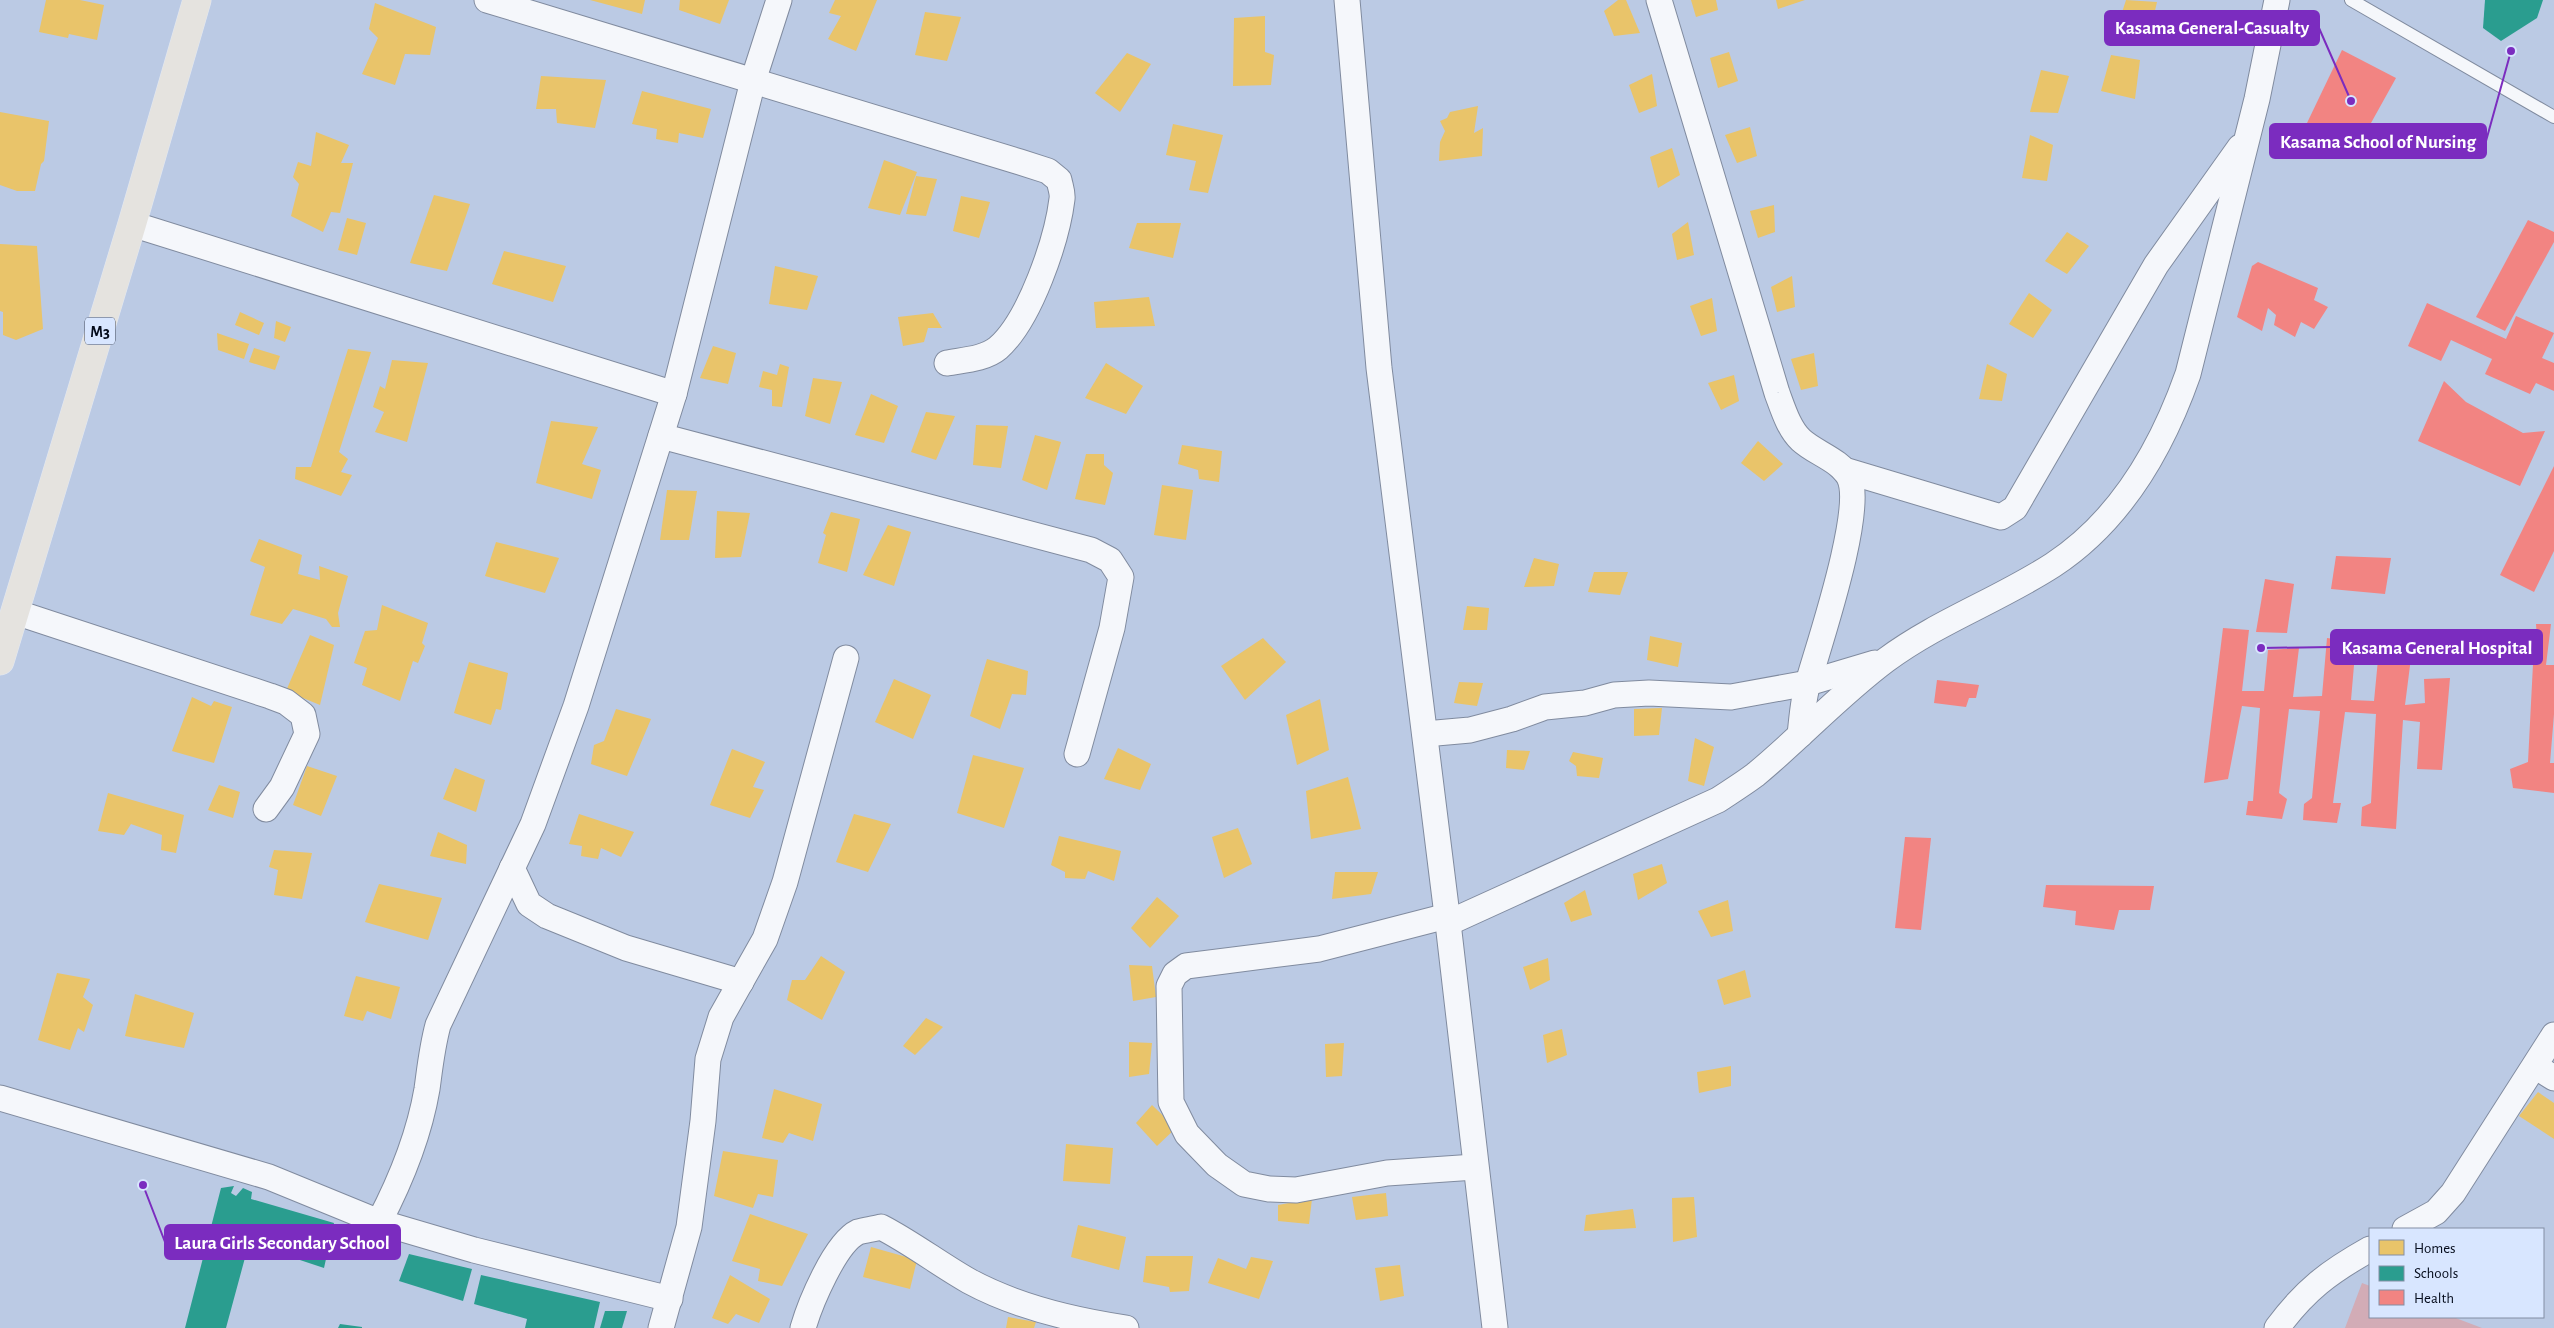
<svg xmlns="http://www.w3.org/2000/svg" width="2554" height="1328" font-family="'Alegreya Sans',sans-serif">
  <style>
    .green { fill: #d2acb6 }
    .homes { fill: #e9c46a }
    .schools { fill: #2a9d8f }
    .health { fill: #f28482 }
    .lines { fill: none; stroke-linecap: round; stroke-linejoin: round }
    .lane-casing { stroke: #808b9f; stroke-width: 14 }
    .street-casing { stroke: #808b9f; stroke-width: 27 }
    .primary-casing { stroke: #e0e7f3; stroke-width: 29 }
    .lane { stroke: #f5f7fb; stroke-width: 12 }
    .street { stroke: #f5f7fb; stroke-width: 25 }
    .primary { stroke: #e5e3df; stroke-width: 28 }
    .labels { text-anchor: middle; stroke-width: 5; stroke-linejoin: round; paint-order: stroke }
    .shield { fill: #d8e6ff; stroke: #444d5f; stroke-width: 1 }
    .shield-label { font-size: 16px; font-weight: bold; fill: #040b1b }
    .leader { fill: none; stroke: #7b2cbf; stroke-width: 2 }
    .callout-dot { fill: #7b2cbf; stroke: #d8e6ff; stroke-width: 2 }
    .callout { fill: #7b2cbf; stroke: #7b2cbf; stroke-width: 2 }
    .callout-label { font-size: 19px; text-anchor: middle; font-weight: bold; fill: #fff }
  </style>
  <rect width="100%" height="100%" fill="#bbcae4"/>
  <path class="green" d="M2362,1283L2370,1286V1317H2453L2482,1328H2345Z"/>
  <g class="homes">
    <path d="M46,0H80L104,5L97,40L69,34L68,38L39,32Z"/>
    <path d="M590,0H645L642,14Z"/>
    <path d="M680,0H729L720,24L679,10Z"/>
    <path d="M835,0H877L856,51L828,39L841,16L829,13Z"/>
    <path d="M1618,0H1626L1640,33L1614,36L1604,11Z"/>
    <path d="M1691,0H1716L1718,10L1696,17Z"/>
    <path d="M1776,0H1805L1778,9Z"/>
    <path d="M2126,0L2157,2L2150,32L2118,25Z"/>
    <path d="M375,3L436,27L430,55L405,54L395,85L362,74L378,38L369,29Z"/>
    <path d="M925,12L961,17L947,61L915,55Z"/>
    <path d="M1265,16V52L1274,55L1271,85L1233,86L1234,18Z"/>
    <path d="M1729,52L1738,81L1718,88L1710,58Z"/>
    <path d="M1127,53L1151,64L1120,112L1095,93Z"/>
    <path d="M2111,55L2140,60L2135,99L2101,91Z"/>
    <path d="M2041,70L2069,76L2058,113L2030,112Z"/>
    <path d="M1652,74L1657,106L1639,113L1629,85Z"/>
    <path d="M541,76L606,80L595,128L557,123L556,109H536Z"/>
    <path d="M642,91L711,109L703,138L679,133L678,143L656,139L657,129L632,124Z"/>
    <path d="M1478,106L1474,133L1483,128L1482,156L1439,161L1440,142L1445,131L1440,121L1447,118L1450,112Z"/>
    <path d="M0,112L49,121L44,161L41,164L35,191H17L0,185Z"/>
    <path d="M1173,124L1223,135L1208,193L1189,190L1196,161L1166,155Z"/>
    <path d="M1750,127L1757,156L1737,163L1725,135Z"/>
    <path d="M316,132L349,145L341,163H353L340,213L331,212L323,232L291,216L299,184L293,177L298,162L311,166Z"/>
    <path d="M2030,135L2053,145L2047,181L2022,178Z"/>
    <path d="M1672,148L1680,175L1658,188L1650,157Z"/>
    <path d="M884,160L917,172L900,215L868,208Z"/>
    <path d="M916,176L937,179L926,216L906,214Z"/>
    <path d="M434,195L470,204L447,271L410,263Z"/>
    <path d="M961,196L990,202L979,238L953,231Z"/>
    <path d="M1774,205L1775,232L1758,238L1750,211Z"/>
    <path d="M347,218L366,223L357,255L338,250Z"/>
    <path d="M1688,222L1694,255L1677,260L1672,234Z"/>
    <path d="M1137,223H1181L1173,258L1129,248Z"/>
    <path d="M2067,232L2089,246L2067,274L2045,261Z"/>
    <path d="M0,244L37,246L43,329L16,340L3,335V312L0,311Z"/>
    <path d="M504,251L566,266L553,302L492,284Z"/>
    <path d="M775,266L818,276L807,310L769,304Z"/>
    <path d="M1792,276L1795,307L1777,312L1771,287Z"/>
    <path d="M2029,293L2052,310L2033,338L2009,324Z"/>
    <path d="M1149,297L1155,326L1096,328L1094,302Z"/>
    <path d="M1712,298L1717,331L1701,336L1690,306Z"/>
    <path d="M240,312L264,323L259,335L235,325Z"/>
    <path d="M933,313L942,328H928L924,342L903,346L898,317Z"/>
    <path d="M276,321L291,327L285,342L274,338Z"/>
    <path d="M217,333L249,344L244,359L218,350Z"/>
    <path d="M713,346L736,353L728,384L700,378Z"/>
    <path d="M254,348L280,356L275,370L249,362Z"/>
    <path d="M348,349L371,352L339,452L348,459L341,472L352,475L341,496L295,479L296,467H311Z"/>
    <path d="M1814,353L1818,386L1801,390L1791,359Z"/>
    <path d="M392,360L428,363L407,442L375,432L384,412L373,407L380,386L385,389Z"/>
    <path d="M1106,363L1143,386L1126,414L1085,398Z"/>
    <path d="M780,364L789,367L782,407L772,406V390L759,387L763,371L777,375Z"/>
    <path d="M1987,364L2007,374L2002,401L1979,399Z"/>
    <path d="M1734,375L1739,401L1721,410L1708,383Z"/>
    <path d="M813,378L842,382L830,424L805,416Z"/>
    <path d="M871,394L898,406L884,443L855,435Z"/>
    <path d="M926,412L955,416L936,460L911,452Z"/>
    <path d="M551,421L598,427L582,464L601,470L592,499L536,483Z"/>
    <path d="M976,425L1008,426L1001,468L973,465Z"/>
    <path d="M1035,435L1061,442L1047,490L1022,480Z"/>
    <path d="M1758,441L1783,464L1764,481L1741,463Z"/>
    <path d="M1182,445L1222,451L1219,482L1199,479L1198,470L1178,464Z"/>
    <path d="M1086,454H1104V465L1113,473L1105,505L1075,499Z"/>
    <path d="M1162,485L1193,490L1186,540L1154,535Z"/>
    <path d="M667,490L697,491L689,540H660Z"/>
    <path d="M717,511L750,513L741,557L715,558Z"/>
    <path d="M831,512L860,519L847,572L818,563L826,535L823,533Z"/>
    <path d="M888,525L911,532L894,586L863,575Z"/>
    <path d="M259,539L302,555L298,574L320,580L319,566L348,576L338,613L340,627H332L326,619L293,609L282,624L250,615L265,567L250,561Z"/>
    <path d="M496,542L559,558L545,593L485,576Z"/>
    <path d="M1534,558L1559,564L1554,586L1524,587Z"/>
    <path d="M1594,572H1628L1620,595L1588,592Z"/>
    <path d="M382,605L428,623L422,643L425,646L418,663L413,661L400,701L362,685L367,668L354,663L365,631L377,630Z"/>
    <path d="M1467,606L1489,608L1487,630H1463Z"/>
    <path d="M310,635L334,645L320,705L286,691Z"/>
    <path d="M1650,636L1682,643L1678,667L1647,660Z"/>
    <path d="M1263,638L1286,662L1245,700L1221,666Z"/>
    <path d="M987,659L1028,671L1026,695L1012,694L1000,729L970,716Z"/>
    <path d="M469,662L508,673L501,710L496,709L491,725L454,713Z"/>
    <path d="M894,679L931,695L913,739L875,722Z"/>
    <path d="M1459,682L1483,683L1477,706L1454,703Z"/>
    <path d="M192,697L211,706L214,701L232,707L214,763L172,751Z"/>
    <path d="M1320,699L1329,750L1297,765L1286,715Z"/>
    <path d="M1662,708L1659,735L1634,736V709Z"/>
    <path d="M616,709L651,719L627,776L591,764L594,745L604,741Z"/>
    <path d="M1695,738L1714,747L1704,786L1688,781Z"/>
    <path d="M1118,748L1151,764L1140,790L1104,779Z"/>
    <path d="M732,749L765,762L753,787L764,790L750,818L710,805Z"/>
    <path d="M1507,750L1530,751L1524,770L1506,768Z"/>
    <path d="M1573,752L1603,758L1599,778L1577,776L1576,766L1569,761Z"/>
    <path d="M973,755L1024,768L1004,828L957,813Z"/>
    <path d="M307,766L337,776L321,816L293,805Z"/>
    <path d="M455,768L485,780L476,812L443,799Z"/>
    <path d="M1348,777L1361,829L1311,839L1306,791Z"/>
    <path d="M219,785L240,792L233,818L208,810Z"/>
    <path d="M108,793L184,815L176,853L161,850L162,835L131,824L124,835L98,831Z"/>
    <path d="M579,814L634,832L621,857L601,848L598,859L581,856L582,846L569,844Z"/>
    <path d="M854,814L891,824L868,872L836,862Z"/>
    <path d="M1238,828L1252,864L1224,878L1212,837Z"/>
    <path d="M438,832L467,845L466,864L430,856Z"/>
    <path d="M1059,836L1121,851L1114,881L1088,871L1085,879L1065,878V872L1051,865Z"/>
    <path d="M274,850L312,853L302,899L274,895L278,870L269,867Z"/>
    <path d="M1662,864L1667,883L1638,900L1633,874Z"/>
    <path d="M1335,872H1378L1371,894L1332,899Z"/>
    <path d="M379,884L442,898L428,940L365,922Z"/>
    <path d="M1585,890L1592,915L1571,922L1564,903Z"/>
    <path d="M1157,897L1179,916L1150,948L1131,928Z"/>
    <path d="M1728,900L1733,931L1711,937L1698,911Z"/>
    <path d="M821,956L845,972L822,1020L787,1000L792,980H805Z"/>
    <path d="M1548,958L1550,980L1530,990L1523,967Z"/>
    <path d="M1129,965L1152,966L1156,997L1133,1001Z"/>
    <path d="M1745,970L1751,997L1724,1005L1717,980Z"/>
    <path d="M57,973L90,979L83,997L93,1005L84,1032L78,1028L70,1050L38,1040Z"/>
    <path d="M356,976L400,987L391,1019L367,1011L363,1021L344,1016Z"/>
    <path d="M135,994L194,1013L184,1048L125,1036Z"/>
    <path d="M926,1018L943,1027L915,1055L903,1046Z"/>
    <path d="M1562,1029L1567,1055L1547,1063L1543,1035Z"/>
    <path d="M1129,1042L1152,1043L1149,1074L1129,1077Z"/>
    <path d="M1344,1043L1342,1076L1326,1077L1325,1044Z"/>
    <path d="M1731,1066V1086L1699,1093L1697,1072Z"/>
    <path d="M774,1089L822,1104L813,1141L789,1133L783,1143L762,1138Z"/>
    <path d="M2538,1092L2554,1103V1139L2519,1116Z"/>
    <path d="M1152,1105L1176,1128L1157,1146L1136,1123Z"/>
    <path d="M1066,1144L1113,1148L1110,1184L1063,1181Z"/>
    <path d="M723,1151L778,1160L773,1197L758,1194L753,1208L714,1196Z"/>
    <path d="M1386,1193L1388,1216L1356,1220L1352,1197Z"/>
    <path d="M1694,1197L1697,1237L1673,1242L1672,1198Z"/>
    <path d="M1312,1199L1309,1224L1278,1221V1205Z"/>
    <path d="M1633,1209L1636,1228L1584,1231L1586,1215Z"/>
    <path d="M750,1214L808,1234L782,1286L758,1281L760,1269L732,1261Z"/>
    <path d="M1078,1225L1126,1237L1119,1270L1071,1257Z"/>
    <path d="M871,1247L917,1260L910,1289L863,1277Z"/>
    <path d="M1146,1256H1193L1189,1291L1170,1292L1169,1287L1143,1282Z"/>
    <path d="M1251,1257L1273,1261L1259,1299L1208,1283L1218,1258L1246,1269Z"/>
    <path d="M1400,1265L1404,1296L1380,1301L1375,1268Z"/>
    <path d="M730,1275L770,1299L759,1323L736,1314L728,1324L712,1318Z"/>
    <path d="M1008,1317L1036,1322L1034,1328H1006Z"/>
  </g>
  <g class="schools">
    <path d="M2485,0H2543L2537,18L2501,41L2483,28Z"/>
    <path d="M234,1186L231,1193L236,1196L243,1188L252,1192L251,1199L334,1223L324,1268L249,1243L226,1328H185L221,1188Z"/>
    <path d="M409,1254L472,1269L463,1301L399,1281Z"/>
    <path d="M481,1275L600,1302L594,1328H525L527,1319L474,1304Z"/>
    <path d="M605,1311H627L622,1328H600Z"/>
    <path d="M340,1324L362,1327V1328H338Z"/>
  </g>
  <g class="health">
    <path d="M2342,50L2396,78L2356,150L2307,123Z"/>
    <path d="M2528,220L2554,232V242L2505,331L2476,317Z"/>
    <path d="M2258,262L2318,288L2314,300L2328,307L2314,329L2301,322L2295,337L2274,325L2276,315L2268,308L2262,331L2237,317L2252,266Z"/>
    <path d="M2427,303L2506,339L2516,316L2554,333L2542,358L2554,363V391L2536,383L2530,394L2485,374L2492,359L2451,340L2441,361L2408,346Z"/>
    <path d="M2444,381L2466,402L2523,433L2545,431L2520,486L2418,441Z"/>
    <path d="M2554,466V551L2534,592L2500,575Z"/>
    <path d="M2336,556L2391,558L2385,594L2331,589Z"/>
    <path d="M2265,579L2294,584L2287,633L2256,632Z"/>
    <path d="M2536,624H2551L2546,665H2554V714L2550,763H2554V793L2513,788L2510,769L2528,762L2533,664L2536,652L2523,655L2525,639L2537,638Z"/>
    <path d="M2223,628L2249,630L2242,691H2264L2268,650L2299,648L2293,697L2322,696L2327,638L2356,642L2351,700L2374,701L2380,639L2413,642L2405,705L2425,703L2424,679L2450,678L2442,770L2417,769L2420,722L2403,720L2396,829L2361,826L2362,807L2371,803L2376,714L2345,712L2333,803H2341L2337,823L2303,820L2304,804L2312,798L2320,711L2289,709L2279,793L2287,799L2282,819L2246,815L2248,801H2253L2260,708L2242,706L2228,779L2204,783Z"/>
    <path d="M1937,680L1979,685L1976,698H1969L1966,707L1934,703Z"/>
    <path d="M1905,837L1931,838L1921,930L1895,928Z"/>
    <path d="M2046,885L2154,886L2150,910H2119L2114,930L2075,925L2076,911L2043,907Z"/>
  </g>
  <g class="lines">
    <g class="lane-casing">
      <path id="lane" d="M2351,0L2554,117"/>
    </g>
    <g class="street-casing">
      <g id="street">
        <path d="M487,0L1020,162L1048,171L1059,180C1060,186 1063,193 1062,199C1057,240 1030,320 998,348C985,359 963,360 947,363"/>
        <path d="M1347,0L1379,368L1448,923L1495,1328"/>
        <path d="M1659,0L1777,393C1783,409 1789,429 1801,440C1815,453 1840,460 1849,477C1865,509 1819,644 1808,683C1803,699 1802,718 1800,735"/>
        <path d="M132,224L674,394"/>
        <path d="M661,436L1091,550L1110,560L1121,577L1112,628L1077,754"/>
        <path d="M1844,470L1994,515L2001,517L2015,508L2156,265L2240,147"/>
        <path d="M15,612L270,696L286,702L303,715L307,734L282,787L266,809"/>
        <path d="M1425,734L1470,730L1512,719L1545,707L1585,703L1614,695L1649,693L1731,697L1808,683L1875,663"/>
        <path d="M512,868L529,904L547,916L626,948L741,982"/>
        <path d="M1447,916L1319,949L1186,966L1175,974L1169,986L1171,1102L1187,1134L1217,1165L1244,1184L1269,1189L1296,1190L1387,1173L1475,1167"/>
        <path d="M1448,923L1718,800C1730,792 1743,784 1755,775C1800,738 1839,695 1886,660C1937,622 1999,600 2053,565C2120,521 2162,448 2188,374L2257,99L2277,0"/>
        <path d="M2535,1066L2554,1078"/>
        <path d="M0,1098L269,1177L379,1222L474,1250L670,1299"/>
        <path d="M379,1222C401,1180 419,1136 427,1089C430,1067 432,1047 438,1025L533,824L576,706L674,394L753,81L779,0"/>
        <path d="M2405,1229L2436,1212L2453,1193L2554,1035"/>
        <path d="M661,1328L689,1227L703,1121L708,1059L721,1017L765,939L785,882L846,658"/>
        <path d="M803,1328C810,1304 835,1243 858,1232C865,1230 874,1229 881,1227C912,1243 939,1264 969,1281C1017,1307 1072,1320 1126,1328"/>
        <path d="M2277,1328C2305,1290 2329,1272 2370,1249"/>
      </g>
    </g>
    <g class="primary-casing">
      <path id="primary" d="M0,661L132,224L197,0"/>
    </g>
    <use href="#lane" class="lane"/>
    <use href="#street" class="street"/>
    <use href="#primary" class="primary"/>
  </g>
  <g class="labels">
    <rect class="shield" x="85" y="317.5" width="30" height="27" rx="4"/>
    <g class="shield-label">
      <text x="100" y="337">M3</text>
    </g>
  </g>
  <path class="leader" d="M2351 101L2319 28M2511 51L2486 141M2261 648L2331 647M143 1185L165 1242"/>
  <g class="callout-dot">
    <circle cx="2351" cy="101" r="5"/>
    <circle cx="2511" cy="51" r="5"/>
    <circle cx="2261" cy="648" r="5"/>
    <circle cx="143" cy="1185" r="5"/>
  </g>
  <g class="callout">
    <rect x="2105" y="11" width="214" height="34" rx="5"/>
    <rect x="2270" y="124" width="216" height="34" rx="5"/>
    <rect x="2331" y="630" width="211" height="34" rx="5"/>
    <rect x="165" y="1225" width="235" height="34" rx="5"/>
  </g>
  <g class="callout-label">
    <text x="2212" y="34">Kasama General-Casualty</text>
    <text x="2378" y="148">Kasama School of Nursing</text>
    <text x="2437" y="654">Kasama General Hospital</text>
    <text x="282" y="1249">Laura Girls Secondary School</text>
  </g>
  <rect x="2369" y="1228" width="175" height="90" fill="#d8e6ff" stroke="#838ea4"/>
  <rect x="2379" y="1240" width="25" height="15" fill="#e9c46a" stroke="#838ea4"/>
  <text x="2414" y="1253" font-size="15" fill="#040b1b">Homes</text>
  <rect x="2379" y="1266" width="25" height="15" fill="#2a9d8f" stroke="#838ea4"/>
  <text x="2414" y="1278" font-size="15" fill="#040b1b">Schools</text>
  <rect x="2379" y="1290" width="25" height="15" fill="#f28482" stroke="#838ea4"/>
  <text x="2414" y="1303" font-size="15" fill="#040b1b">Health</text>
</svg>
